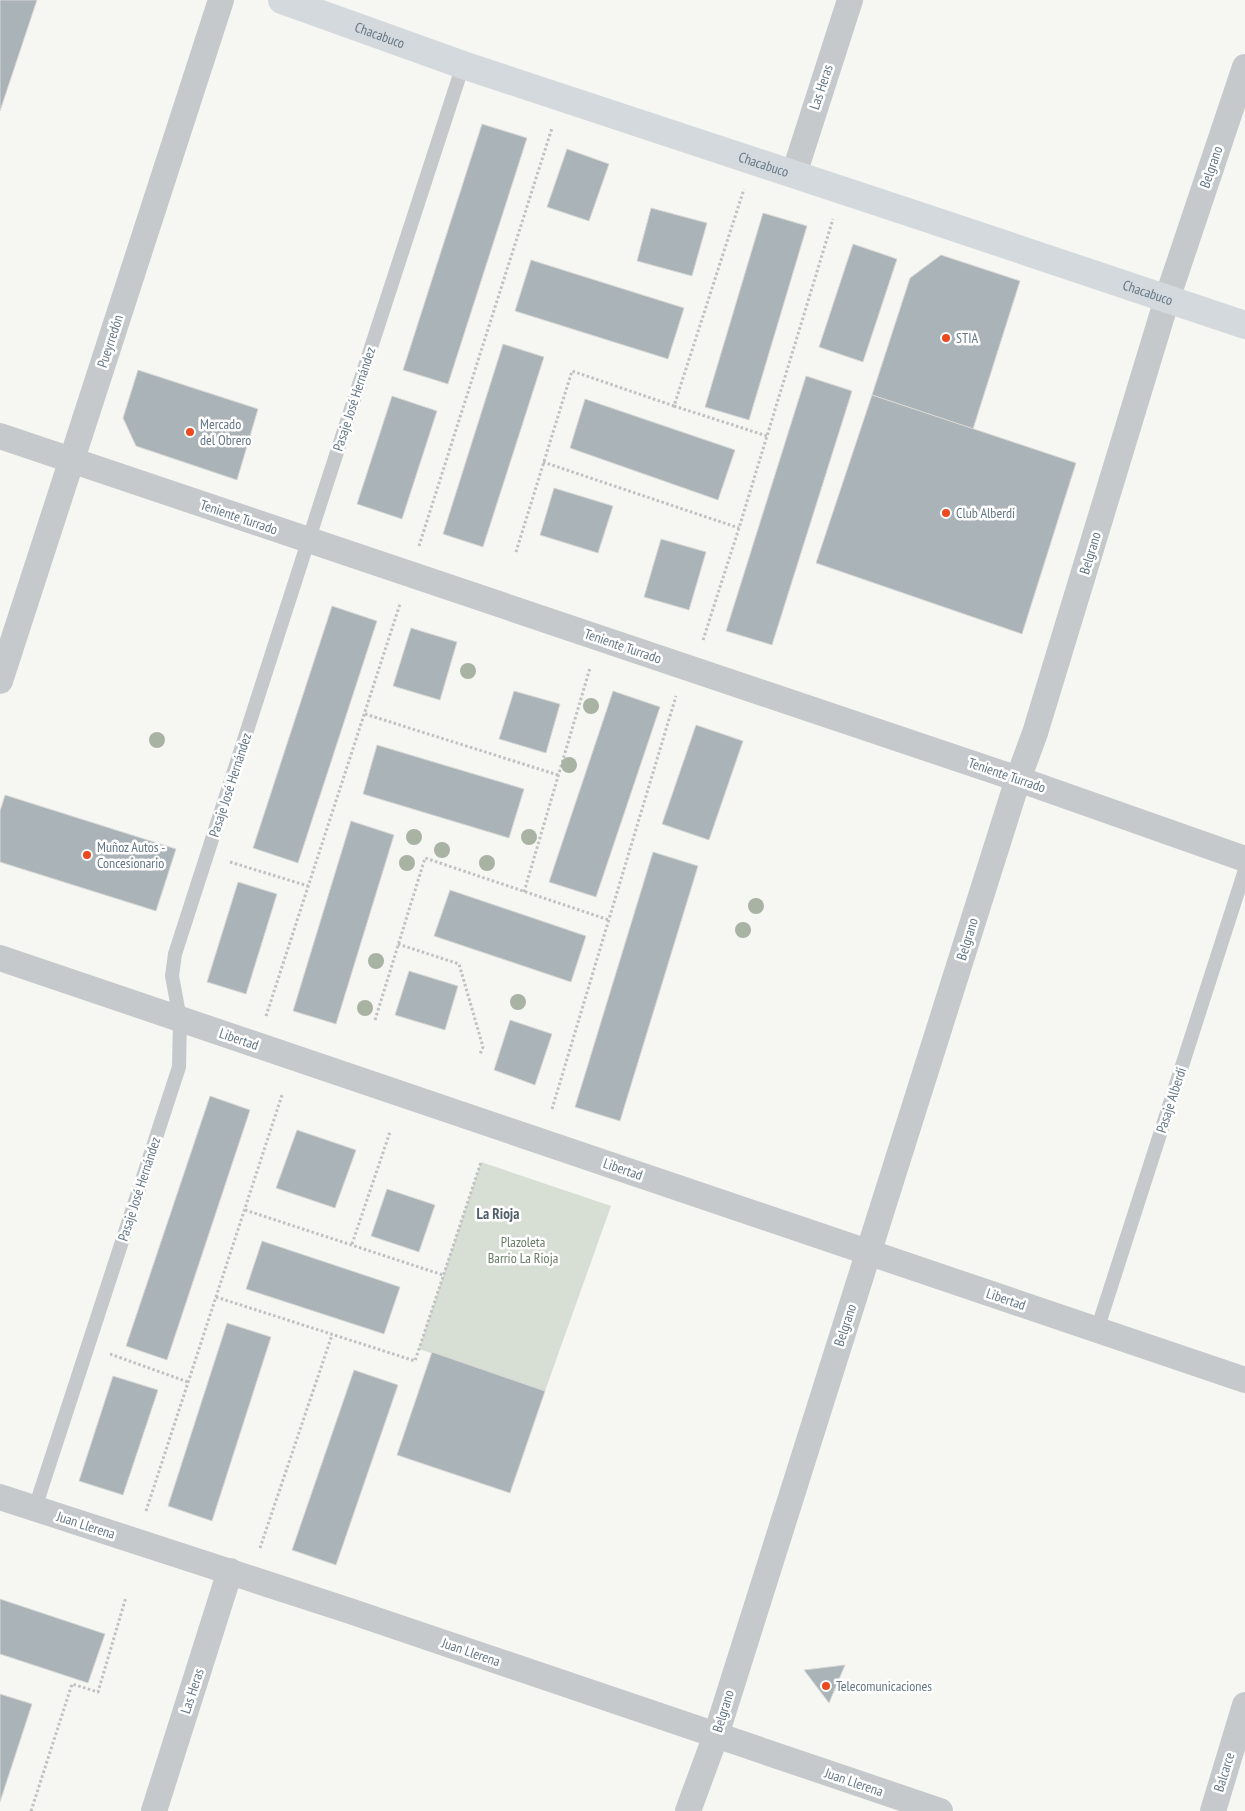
<svg xmlns="http://www.w3.org/2000/svg" width="1245" height="1811" font-family="'PT Sans Narrow',sans-serif">
  <style>
    .green { fill: #d7ded3 }
    .building { fill: #aab3b8; stroke: #d8d8d5 }
    .lines { fill: none; stroke-linecap: round; stroke-linejoin: round }
    .path { stroke: #bfc1c3; stroke-width: 3; stroke-dasharray: 2.5 2.5; stroke-linecap: butt }
    .lane { stroke: #c6c9cc; stroke-width: 14 }
    .street { stroke: #c6c9cc; stroke-width: 26 }
    .secondary { stroke: #d4d9dd; stroke-width: 28 }
    .tree { fill: #a8b3a3 }
    .poi-dot { fill: #eb4a1e; stroke: #fff; stroke-width: 2 }
    .labels { text-anchor: middle; stroke-width: 5; stroke-linejoin: round; paint-order: stroke }
    .street-label { font-size: 14px; fill: #647785; stroke: #fff }
    .poi-label { font-size: 14px; fill: #647785; stroke: #fff; text-anchor: start }
    .park-label { font-size: 14px; fill: #687c63; stroke: #fff }
    .neighbourhood-label { font-size: 15px; font-weight: bold; fill: #52606a; stroke: #fff }
  </style>
  <rect width="100%" height="100%" fill="#f6f6f2"/>
  <path class="green" d="M481,1162L611,1206L545,1391L419,1349Z"/>
  <g class="building">
    <path d="M0,0H37L0,111Z"/>
    <path d="M482,124L527,138L448,384L403,370Z"/>
    <path d="M567,149L609,164L589,221L547,207Z"/>
    <path d="M651,208L707,223L692,276L637,261Z"/>
    <path d="M763,213L807,226L749,420L705,407Z"/>
    <path d="M853,244L897,259L863,362L819,347Z"/>
    <path d="M941,255L1020,281L973,429L872,395L910,278Z"/>
    <path d="M531,260L684,308L668,359L515,311Z"/>
    <path d="M503,344L544,357L483,547L443,534Z"/>
    <path d="M138,370L258,409L237,480L136,446L123,418Z"/>
    <path d="M806,376L852,391L772,645L726,631Z"/>
    <path d="M872,395L1076,463L1022,634L816,563Z"/>
    <path d="M392,396L437,411L402,519L357,504Z"/>
    <path d="M585,399L735,450L718,500L570,448Z"/>
    <path d="M554,488L613,506L598,553L540,535Z"/>
    <path d="M661,539L706,552L689,610L644,597Z"/>
    <path d="M332,606L377,621L298,863L253,848Z"/>
    <path d="M411,628L457,642L440,700L393,686Z"/>
    <path d="M514,691L560,704L546,753L499,739Z"/>
    <path d="M613,691L660,707L596,897L549,882Z"/>
    <path d="M696,725L743,741L709,840L662,824Z"/>
    <path d="M377,745L524,789L509,838L363,794Z"/>
    <path d="M5,795L176,849L156,911L0,862V811Z"/>
    <path d="M351,821L394,835L336,1024L293,1011Z"/>
    <path d="M653,852L698,866L620,1121L575,1107Z"/>
    <path d="M238,882L277,894L246,994L207,982Z"/>
    <path d="M450,890L586,936L571,982L434,936Z"/>
    <path d="M409,971L458,986L445,1030L395,1015Z"/>
    <path d="M510,1020L552,1034L535,1085L494,1070Z"/>
    <path d="M210,1096L250,1110L167,1360L126,1346Z"/>
    <path d="M297,1130L356,1150L335,1208L276,1188Z"/>
    <path d="M387,1189L435,1205L419,1252L371,1236Z"/>
    <path d="M262,1241L400,1287L384,1334L246,1289Z"/>
    <path d="M227,1323L271,1337L212,1521L168,1506Z"/>
    <path d="M432,1352L545,1391L510,1493L397,1455Z"/>
    <path d="M354,1370L398,1385L336,1565L292,1550Z"/>
    <path d="M113,1376L158,1390L123,1495L79,1481Z"/>
    <path d="M0,1599L105,1634L88,1683L0,1654Z"/>
    <path d="M845,1665L829,1703L804,1670Z"/>
    <path d="M0,1694L32,1704L0,1802Z"/>
  </g>
  <g class="lines">
    <g class="path">
      <path d="M674,406L767,436"/>
      <path d="M543,462L739,528"/>
      <path d="M419,546L552,128"/>
      <path d="M516,552L572,371L674,406L744,189"/>
      <path d="M703,640L739,528L833,219"/>
      <path d="M365,714L558,775"/>
      <path d="M230,862L308,886"/>
      <path d="M524,892L590,668"/>
      <path d="M398,944L459,964L483,1047L480,1054"/>
      <path d="M266,1016L400,604"/>
      <path d="M375,1020L425,858L609,920"/>
      <path d="M552,1109L676,696"/>
      <path d="M245,1210L443,1275"/>
      <path d="M352,1244L390,1132"/>
      <path d="M216,1297L415,1361L481,1162"/>
      <path d="M110,1354L188,1382"/>
      <path d="M146,1511L282,1095"/>
      <path d="M260,1548L332,1335"/>
      <path d="M31,1811L72,1684L98,1692L126,1597"/>
    </g>
    <g class="lane">
      <path d="M1097,1330L1245,870"/>
      <path d="M35,1508L179,1067L180,1019L172,976L175,954L324,492L463,65"/>
    </g>
    <g class="street">
      <path d="M794,174L850,0"/>
      <path d="M0,436L1018,779L1245,859"/>
      <path d="M0,681L221,0"/>
      <path d="M0,958L1245,1380"/>
      <path d="M0,1497L347,1610L940,1811"/>
      <path d="M154,1811L230,1571"/>
      <path d="M688,1811L716,1735L1018,779L1035,733L1167,299L1245,67"/>
      <path d="M1213,1811L1245,1705"/>
    </g>
    <path class="secondary" id="s1" d="M282,0L463,65L929,219L1245,325"/>
  </g>
  <g class="tree">
    <circle cx="468" cy="671" r="8"/>
    <circle cx="591" cy="706" r="8"/>
    <circle cx="157" cy="740" r="8"/>
    <circle cx="569" cy="765" r="8"/>
    <circle cx="414" cy="837" r="8"/>
    <circle cx="529" cy="837" r="8"/>
    <circle cx="442" cy="850" r="8"/>
    <circle cx="407" cy="863" r="8"/>
    <circle cx="487" cy="863" r="8"/>
    <circle cx="756" cy="906" r="8"/>
    <circle cx="743" cy="930" r="8"/>
    <circle cx="376" cy="961" r="8"/>
    <circle cx="518" cy="1002" r="8"/>
    <circle cx="365" cy="1008" r="8"/>
  </g>
  <g class="poi-dot">
    <circle cx="946" cy="338" r="5"/>
    <circle cx="190" cy="432" r="5"/>
    <circle cx="946" cy="513" r="5"/>
    <circle cx="87" cy="855" r="5"/>
    <circle cx="826" cy="1686" r="5"/>
  </g>
  <g class="labels">
    <g class="street-label">
      <text dy="5" stroke="none"><textPath href="#s1" startOffset="104">Chacabuco</textPath></text>
      <text transform="translate(821 87) rotate(-72)" y="5">Las Heras</text>
      <text dy="5" stroke="none"><textPath href="#s1" startOffset="509">Chacabuco</textPath></text>
      <text transform="translate(1211 167) rotate(-71)" y="5">Belgrano</text>
      <text dy="5" stroke="none"><textPath href="#s1" startOffset="914">Chacabuco</textPath></text>
      <text transform="translate(110 341) rotate(-72)" y="5">Pueyrredón</text>
      <text transform="translate(354 399) rotate(-72)" y="5">Pasaje José Hernández</text>
      <text transform="translate(239 517) rotate(19)" y="5">Teniente Turrado</text>
      <text transform="translate(1090 553) rotate(-73)" y="5">Belgrano</text>
      <text transform="translate(623 646) rotate(19)" y="5">Teniente Turrado</text>
      <text transform="translate(1007 775) rotate(19)" y="5">Teniente Turrado</text>
      <text transform="translate(230 785) rotate(-72)" y="5">Pasaje José Hernández</text>
      <text transform="translate(967 939) rotate(-73)" y="5">Belgrano</text>
      <text transform="translate(239 1039) rotate(19)" y="5">Libertad</text>
      <text transform="translate(1171 1100) rotate(-72)" y="5">Pasaje Alberdi</text>
      <text transform="translate(623 1169) rotate(19)" y="5">Libertad</text>
      <text transform="translate(139 1189) rotate(-72)" y="5">Pasaje José Hernández</text>
      <text transform="translate(1006 1299) rotate(19)" y="5">Libertad</text>
      <text transform="translate(845 1325) rotate(-72)" y="5">Belgrano</text>
      <text transform="translate(86 1525) rotate(18)" y="5">Juan Llerena</text>
      <text transform="translate(471 1652) rotate(19)" y="5">Juan Llerena</text>
      <text transform="translate(192 1691) rotate(-72)" y="5">Las Heras</text>
      <text transform="translate(723 1711) rotate(-73)" y="5">Belgrano</text>
      <text transform="translate(1224 1772) rotate(-73)" y="5">Balcarce</text>
      <text transform="translate(854 1782) rotate(19)" y="5">Juan Llerena</text>
    </g>
    <g class="poi-label">
      <text x="956" y="343">STIA</text>
      <text x="200" y="429">Mercado<tspan x="200" dy="16">del Obrero</tspan></text>
      <text x="956" y="518">Club Alberdi</text>
      <text x="97" y="852">Muñoz Autos -<tspan x="97" dy="16">Concesionario</tspan></text>
      <text x="836" y="1691">Telecomunicaciones</text>
    </g>
    <g class="park-label">
      <text x="523" y="1247">Plazoleta<tspan x="523" dy="16">Barrio La Rioja</tspan></text>
    </g>
    <g class="neighbourhood-label">
      <text x="498" y="1219">La Rioja</text>
    </g>
  </g>
</svg>
